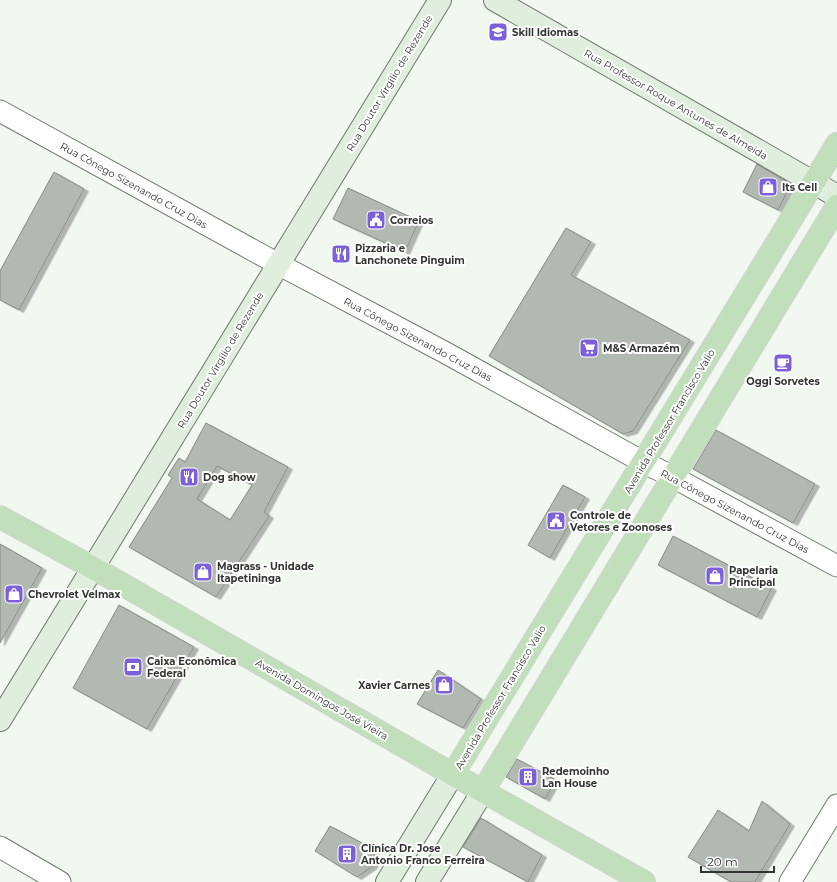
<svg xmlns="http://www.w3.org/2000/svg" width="837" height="882" font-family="Montserrat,sans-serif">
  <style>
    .building { fill: #b2b9b0; stroke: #858c84; fill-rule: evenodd; filter: url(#shadow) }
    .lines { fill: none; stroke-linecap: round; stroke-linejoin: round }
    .street-casing { stroke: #727870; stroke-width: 23 }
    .secondary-casing { stroke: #727870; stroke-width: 24 }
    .primary-casing { stroke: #d2d3d2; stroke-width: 24 }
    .street { stroke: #fff; stroke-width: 21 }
    .secondary { stroke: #e0efdd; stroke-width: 22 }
    .primary { stroke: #c1dfbb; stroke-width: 22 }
    .labels { text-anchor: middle; stroke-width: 4; stroke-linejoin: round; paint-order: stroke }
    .poi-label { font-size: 10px; font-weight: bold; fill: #323531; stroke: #fff; text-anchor: start }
    .street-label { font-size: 10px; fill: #323531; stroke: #fff }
  </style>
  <defs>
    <filter id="shadow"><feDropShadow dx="4.5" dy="2.5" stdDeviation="0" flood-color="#0004"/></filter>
  </defs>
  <rect width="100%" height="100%" fill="#f0f8ef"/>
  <g class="building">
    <path d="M757,164L791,184L778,210L743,192Z"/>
    <path d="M54,172L84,189L19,310L0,300V271Z"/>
    <path d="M348,188L419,221L405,252L333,219Z"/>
    <path d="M566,228L591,242L571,275L690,340L633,431L623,434L489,356Z"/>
    <path d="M206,423L288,467L264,512L269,516L216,597L129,547L172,478L168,475L179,458L185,462ZM217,466L252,485L230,520L197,499Z"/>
    <path d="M716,430L815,484L793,523L693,469Z"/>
    <path d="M563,485L585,497L550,558L528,545Z"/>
    <path d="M673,536L772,588L757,617L658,565Z"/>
    <path d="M0,544L42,568L0,643Z"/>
    <path d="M119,605L194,647L147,729L73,688Z"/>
    <path d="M438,670L481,699L463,728L417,704Z"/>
    <path d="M517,759L556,780L545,799L506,777Z"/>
    <path d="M762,801L790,824L755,882H731L688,857L718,810L749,831Z"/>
    <path d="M481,818L542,855L528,882L463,847Z"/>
    <path d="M330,826L375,850L373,866L357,877L315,851Z"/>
  </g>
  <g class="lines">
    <g class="street-casing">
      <g id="street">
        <path d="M0,111L278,264L446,353L643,462L673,477L837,566"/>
        <path d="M0,847L60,882"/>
        <path d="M790,882L837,805"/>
      </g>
    </g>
    <g class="secondary-casing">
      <g id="secondary">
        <path d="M495,0L837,196"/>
        <path d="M0,720L440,0"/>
        <path d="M387,882L453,774"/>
        <path d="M427,882L483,791"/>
      </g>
    </g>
    <g class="primary-casing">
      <g id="primary">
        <path d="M0,517L106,575L440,767L644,882"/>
        <path d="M453,774L837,144"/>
        <path d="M483,791L837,206"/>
      </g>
    </g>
    <use href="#street" class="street"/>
    <use href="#secondary" class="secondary"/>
    <use href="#primary" class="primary"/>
  </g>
  <defs>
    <g id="school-square" transform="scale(1)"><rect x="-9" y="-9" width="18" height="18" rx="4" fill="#7c5fd9" stroke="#fff"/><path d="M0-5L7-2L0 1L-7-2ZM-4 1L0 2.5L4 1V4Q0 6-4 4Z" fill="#fff"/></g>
    <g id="shop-square" transform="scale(1)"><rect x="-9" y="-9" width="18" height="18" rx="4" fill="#7c5fd9" stroke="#fff"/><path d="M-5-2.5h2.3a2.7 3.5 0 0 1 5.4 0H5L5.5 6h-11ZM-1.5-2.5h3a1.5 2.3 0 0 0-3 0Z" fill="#fff"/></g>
    <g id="civic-square" transform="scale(1)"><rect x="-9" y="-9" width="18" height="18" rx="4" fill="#7c5fd9" stroke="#fff"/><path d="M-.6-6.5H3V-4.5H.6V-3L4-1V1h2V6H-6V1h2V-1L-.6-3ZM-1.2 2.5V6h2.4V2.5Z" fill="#fff"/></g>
    <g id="restaurant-square" transform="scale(1)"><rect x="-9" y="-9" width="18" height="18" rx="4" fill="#7c5fd9" stroke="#fff"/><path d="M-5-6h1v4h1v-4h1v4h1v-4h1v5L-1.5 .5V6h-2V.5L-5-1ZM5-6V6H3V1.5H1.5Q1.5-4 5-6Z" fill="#fff"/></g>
    <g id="supermarket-square" transform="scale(1)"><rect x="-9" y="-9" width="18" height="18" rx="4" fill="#7c5fd9" stroke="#fff"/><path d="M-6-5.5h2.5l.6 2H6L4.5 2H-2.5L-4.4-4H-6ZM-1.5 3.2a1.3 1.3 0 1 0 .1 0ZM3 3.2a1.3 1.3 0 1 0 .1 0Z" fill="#fff"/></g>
    <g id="cafe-square" transform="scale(1)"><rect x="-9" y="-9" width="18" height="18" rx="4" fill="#7c5fd9" stroke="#fff"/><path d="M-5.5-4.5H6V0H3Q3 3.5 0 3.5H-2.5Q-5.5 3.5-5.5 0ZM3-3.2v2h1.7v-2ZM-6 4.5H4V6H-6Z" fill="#fff"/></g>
    <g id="bank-square" transform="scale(1)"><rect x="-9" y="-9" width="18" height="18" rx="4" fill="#7c5fd9" stroke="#fff"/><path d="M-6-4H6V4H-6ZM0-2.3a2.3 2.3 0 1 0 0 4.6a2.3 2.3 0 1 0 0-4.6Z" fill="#fff"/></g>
    <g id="building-square" transform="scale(1)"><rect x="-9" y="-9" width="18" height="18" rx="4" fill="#7c5fd9" stroke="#fff"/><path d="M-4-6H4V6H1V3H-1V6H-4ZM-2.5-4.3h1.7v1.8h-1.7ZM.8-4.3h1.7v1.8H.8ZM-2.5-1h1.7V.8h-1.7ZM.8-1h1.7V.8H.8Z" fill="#fff"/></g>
  </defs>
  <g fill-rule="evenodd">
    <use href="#school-square" x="498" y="32"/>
    <use href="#shop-square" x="768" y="187"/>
    <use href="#civic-square" x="376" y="220"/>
    <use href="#restaurant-square" x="341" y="254"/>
    <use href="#supermarket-square" x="589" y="348"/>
    <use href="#cafe-square" x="783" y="363"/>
    <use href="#restaurant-square" x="189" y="477"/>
    <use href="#civic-square" x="556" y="521"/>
    <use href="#shop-square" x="203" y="572"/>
    <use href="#shop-square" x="715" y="576"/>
    <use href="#shop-square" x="14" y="594"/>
    <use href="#bank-square" x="133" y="667"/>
    <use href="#shop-square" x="444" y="685"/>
    <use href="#building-square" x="528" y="777"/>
    <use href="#building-square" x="347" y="854"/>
  </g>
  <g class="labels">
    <g class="poi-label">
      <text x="512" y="36">Skill Idiomas</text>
      <text x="782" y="191">Its Cell</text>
      <text x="390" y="224">Correios</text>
      <text x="355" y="252">Pizzaria e<tspan x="355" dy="12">Lanchonete Pinguim</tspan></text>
      <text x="603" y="352">M&amp;S Armazém</text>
      <text x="783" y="385" text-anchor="middle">Oggi Sorvetes</text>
      <text x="203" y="481">Dog show</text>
      <text x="570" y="519">Controle de<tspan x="570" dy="12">Vetores e Zoonoses</tspan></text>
      <text x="217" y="570">Magrass - Unidade<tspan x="217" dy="12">Itapetininga</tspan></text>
      <text x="729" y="574">Papelaria<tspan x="729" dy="12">Principal</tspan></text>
      <text x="28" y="598">Chevrolet Velmax</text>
      <text x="147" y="665">Caixa Econômica<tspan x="147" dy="12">Federal</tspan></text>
      <text x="430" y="689" text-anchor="end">Xavier Carnes</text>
      <text x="542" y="775">Redemoinho<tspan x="542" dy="12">Lan House</tspan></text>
      <text x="361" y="852">Clínica Dr. Jose<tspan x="361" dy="12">Antonio Franco Ferreira</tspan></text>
    </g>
    <g class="street-label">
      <text transform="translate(389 83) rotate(-59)" y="4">Rua Doutor Virgílio de Rezende</text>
      <text transform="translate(676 104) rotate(30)" y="4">Rua Professor Roque Antunes de Almeida</text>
      <text transform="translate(134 185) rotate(29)" y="4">Rua Cônego Sizenando Cruz Dias</text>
      <text transform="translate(418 339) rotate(28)" y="4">Rua Cônego Sizenando Cruz Dias</text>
      <text transform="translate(220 360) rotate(-59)" y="4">Rua Doutor Virgílio de Rezende</text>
      <text transform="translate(669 421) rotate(-59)" y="4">Avenida Professor Francisco Valio</text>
      <text transform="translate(735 511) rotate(28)" y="4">Rua Cônego Sizenando Cruz Dias</text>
      <text transform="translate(500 697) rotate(-59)" y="4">Avenida Professor Francisco Valio</text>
      <text transform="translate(322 699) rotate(30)" y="4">Avenida Domingos José Vieira</text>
    </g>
  </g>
  <path d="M701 866v6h73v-6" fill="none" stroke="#323531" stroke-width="2"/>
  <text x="707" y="866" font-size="12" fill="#323531" stroke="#ffffff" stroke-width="3" paint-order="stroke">20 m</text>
</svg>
